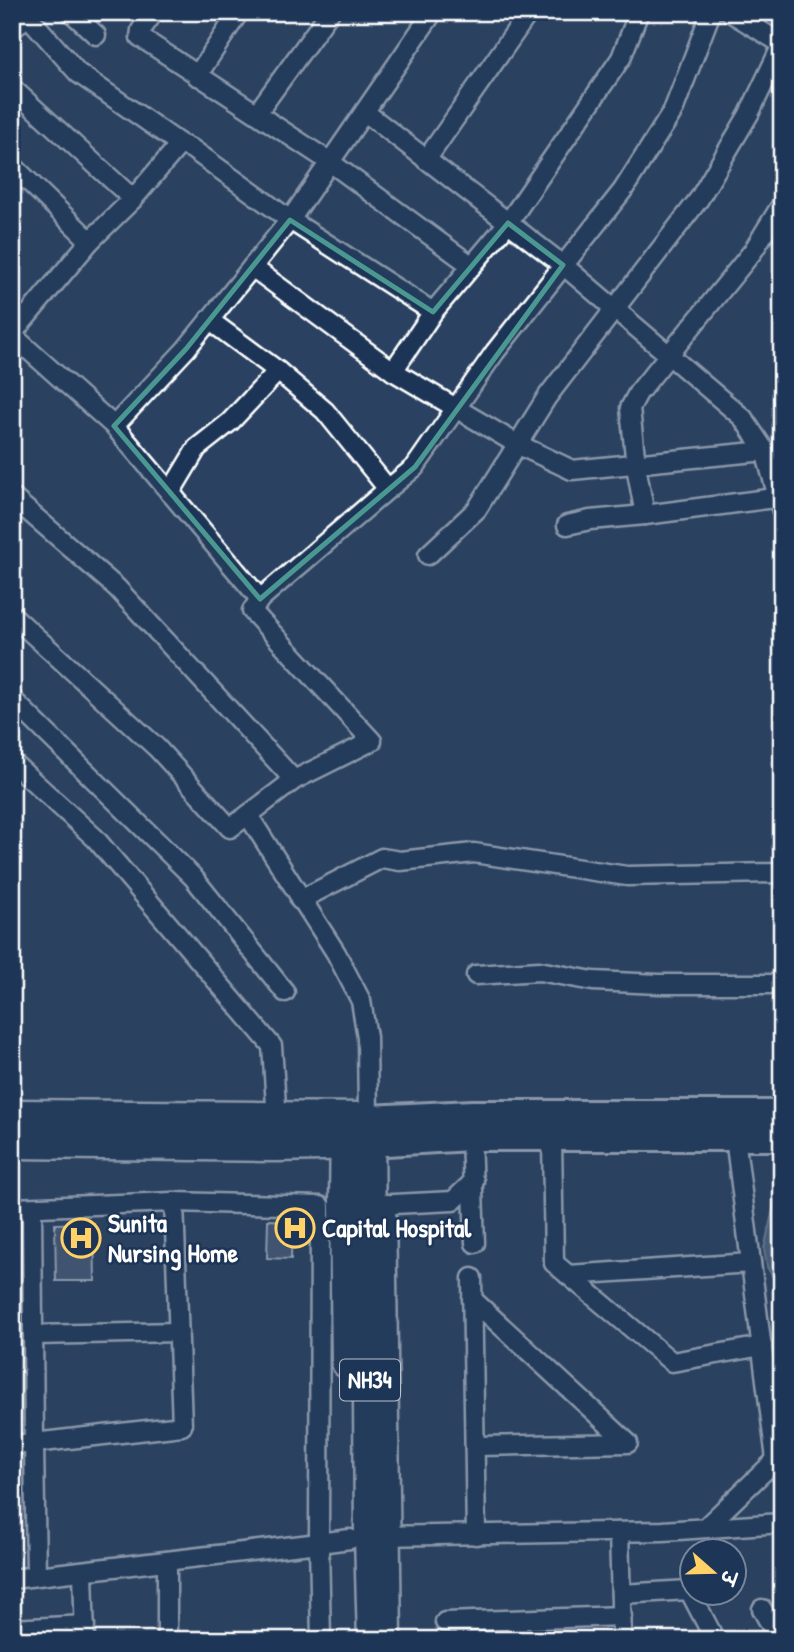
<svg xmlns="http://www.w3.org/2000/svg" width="794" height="1652" font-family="'Patrick Hand','Playpen Sans Deva',sans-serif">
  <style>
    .water { fill: #6d7d92; stroke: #a7b1be; stroke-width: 2 }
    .building { fill: #5b6c86; stroke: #fff; stroke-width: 2 }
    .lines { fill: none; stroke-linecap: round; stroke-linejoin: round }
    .street-casing { stroke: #fff; stroke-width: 23 }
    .primary-casing { stroke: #fff; stroke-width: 32 }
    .highway-casing { stroke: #fff; stroke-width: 37 }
    .street { stroke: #1d3557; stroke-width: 18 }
    .primary { stroke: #1d3557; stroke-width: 26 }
    .highway { stroke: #1d3557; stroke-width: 32 }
    .marked { fill: none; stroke: #4b9892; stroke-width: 5; stroke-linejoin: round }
    .labels { text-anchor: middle; stroke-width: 5; stroke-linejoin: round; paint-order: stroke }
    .shield { fill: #1d3557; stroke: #bbc2cd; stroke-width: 2 }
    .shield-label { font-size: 24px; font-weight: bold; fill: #fff }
    .poi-label { font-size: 26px; font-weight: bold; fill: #fff; stroke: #1d3557; text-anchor: start }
  </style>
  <rect width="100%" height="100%" fill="#2a4161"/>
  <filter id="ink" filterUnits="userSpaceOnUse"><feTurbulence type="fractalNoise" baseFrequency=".0143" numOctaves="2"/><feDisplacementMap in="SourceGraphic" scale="14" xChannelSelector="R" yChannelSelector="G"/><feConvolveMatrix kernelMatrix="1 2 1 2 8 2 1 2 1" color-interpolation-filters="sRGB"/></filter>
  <g filter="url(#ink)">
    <path class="water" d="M782,1198V1292L767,1267L764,1249L775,1200Z"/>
    <g class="building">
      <path d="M268,1220L292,1221L291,1259L267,1258Z"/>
      <path d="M94,1223L95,1281H56L55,1224Z"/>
    </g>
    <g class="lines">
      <g class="street-casing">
        <g id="street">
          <path d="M71,12L96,35"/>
          <path d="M154,12L141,30L140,37L330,162L472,266"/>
          <path d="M730,12L782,44"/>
          <path d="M28,16L78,73L180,144L192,149L290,220L433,312"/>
          <path d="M12,30L31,12"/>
          <path d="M197,76L239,12"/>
          <path d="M12,88L133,199"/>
          <path d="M365,112L563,265L743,418L765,451L782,511"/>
          <path d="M257,113L330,12"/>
          <path d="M426,160L529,12"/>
          <path d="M12,165L90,241"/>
          <path d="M252,267L393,371L517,444L572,470L765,451"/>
          <path d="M209,320L278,371L325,411L388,489L415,467L495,352L623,190L673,111L711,12"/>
          <path d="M12,334L90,241L133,199L180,144"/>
          <path d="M12,335L114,426L260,599"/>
          <path d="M393,371L433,312L508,223L621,58L639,12"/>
          <path d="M114,426L186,349L290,220L433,12"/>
          <path d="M170,493L197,448L230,422L278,371"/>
          <path d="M12,497L117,588L294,780"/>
          <path d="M645,515L636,466L630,408L638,393L753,251L782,204"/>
          <path d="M567,525L590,520L645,515L782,497"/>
          <path d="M428,555L477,509L547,397L699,199L749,114L782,45"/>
          <path d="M12,615L157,748L230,828L248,815"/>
          <path d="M12,699L193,877L285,992"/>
          <path d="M12,762L95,838L272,1046L277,1120"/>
          <path d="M300,900L382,858L400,861L474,853L627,876L777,873"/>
          <path d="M476,975L539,971L593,981L659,984H782"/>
          <path d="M368,1119L367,1037L361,1001L336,953L248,815L294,780L372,741L252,611L260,599L388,489"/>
          <path d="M471,1137L475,1243"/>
          <path d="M735,1137L776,1459L782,1476"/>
          <path d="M552,1139L554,1263L672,1362L762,1346"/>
          <path d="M386,1204L392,1640"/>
          <path d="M374,1205L453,1201L474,1181"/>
          <path d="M12,1208L174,1202L320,1206L319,1543L350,1539"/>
          <path d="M32,1209L34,1443L182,1426L174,1202"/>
          <path d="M568,1275L751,1263"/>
          <path d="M472,1278L476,1535"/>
          <path d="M472,1299L628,1443L475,1446"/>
          <path d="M33,1335L179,1332"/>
          <path d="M12,1445L34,1443L36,1576"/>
          <path d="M705,1528L782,1454"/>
          <path d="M619,1532L622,1640"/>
          <path d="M380,1536L663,1531L782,1523"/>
          <path d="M83,1571L85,1640"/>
          <path d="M12,1579L319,1543L321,1640"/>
          <path d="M621,1594L689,1590L715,1640"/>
          <path d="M762,1609L779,1640"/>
          <path d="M517,1620V1640"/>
          <path d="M445,1622L622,1616"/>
          <path d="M12,1629L85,1625"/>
          <path d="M167,1640V1561"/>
        </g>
      </g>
      <g class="primary-casing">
        <g id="primary">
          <path d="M368,1119L473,1114H782"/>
          <path d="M369,1143L471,1137H782"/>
        </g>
      </g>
      <g class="highway-casing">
        <g id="highway">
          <path d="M12,1116L368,1119L371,1536L374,1640"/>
          <path d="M347,1120L346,1205L348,1362"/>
          <path d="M12,1142L276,1145L367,1143"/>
        </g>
      </g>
      <use href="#street" class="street"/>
      <use href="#primary" class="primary"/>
      <use href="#highway" class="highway"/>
    </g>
  </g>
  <path d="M0 0H794V1652H0ZM290,220L433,312L508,223L563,265L415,467L260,599L114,426L186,349Z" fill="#2a4161" fill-opacity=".55" fill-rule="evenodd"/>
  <path class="marked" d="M290,220L433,312L508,223L563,265L415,467L260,599L114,426L186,349Z"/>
  <defs>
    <g id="hospital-ring" transform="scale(2.0125)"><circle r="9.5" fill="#1d3557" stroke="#ffd166" stroke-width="1.5"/><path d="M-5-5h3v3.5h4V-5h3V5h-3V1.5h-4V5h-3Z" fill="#ffd166"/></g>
  </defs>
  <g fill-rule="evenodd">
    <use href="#hospital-ring" x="295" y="1228"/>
    <use href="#hospital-ring" x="81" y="1238"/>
  </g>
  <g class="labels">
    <rect class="shield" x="340" y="1359.5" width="60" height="41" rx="5"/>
    <g class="shield-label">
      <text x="370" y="1388">NH34</text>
    </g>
    <g class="poi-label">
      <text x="108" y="1232">Sunita<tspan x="108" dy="30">Nursing Home</tspan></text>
      <text x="322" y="1237">Capital Hospital</text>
    </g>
  </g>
  <rect width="794" height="1652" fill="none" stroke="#1d3557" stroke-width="42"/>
  <rect x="21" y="21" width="752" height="1610" fill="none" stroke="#fff" stroke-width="2.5" filter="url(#ink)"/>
  <g transform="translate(713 1572) rotate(110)"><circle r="33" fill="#1d3557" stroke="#77869a" stroke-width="2"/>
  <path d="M0-5L12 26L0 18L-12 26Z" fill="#ffd166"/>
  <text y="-10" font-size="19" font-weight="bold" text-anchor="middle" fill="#ffffff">उ</text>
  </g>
</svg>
